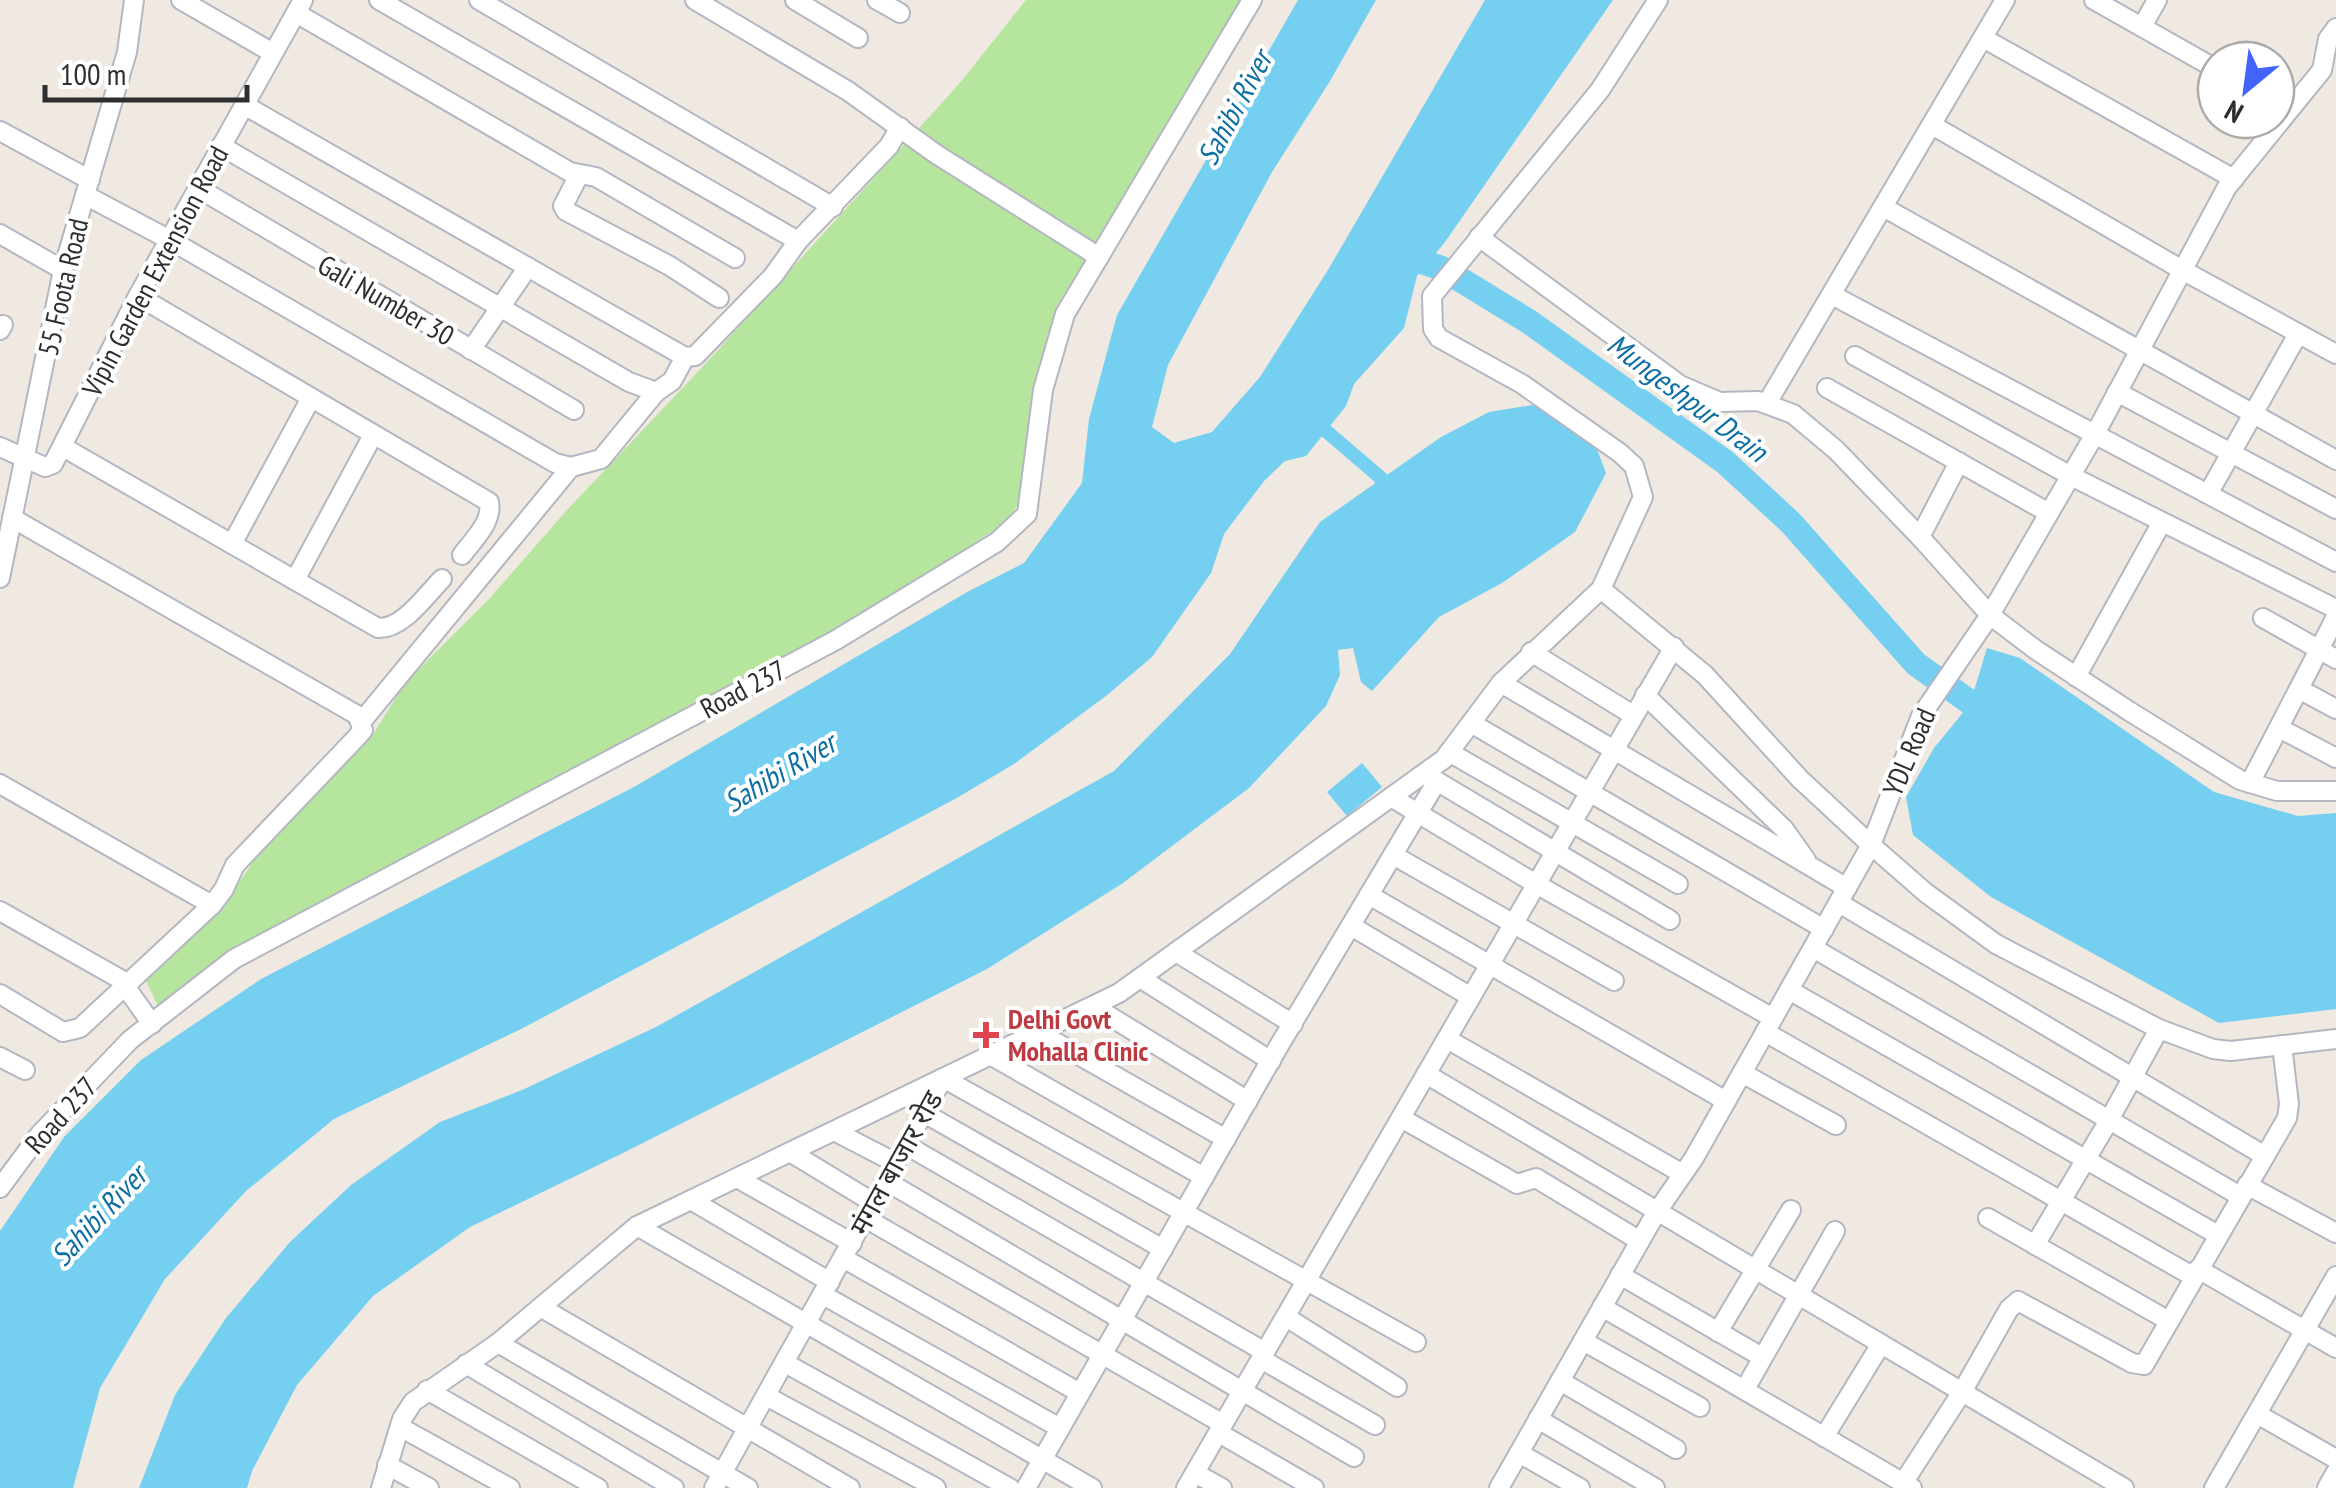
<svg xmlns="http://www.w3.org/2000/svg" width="2336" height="1488" font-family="'PT Sans Narrow','Noto Sans Devanagari',sans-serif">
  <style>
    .green { fill: #b6e59e }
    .water { fill: #75cff0 }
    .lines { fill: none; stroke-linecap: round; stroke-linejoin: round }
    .canal { stroke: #75cff0; stroke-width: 14 }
    .river { stroke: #75cff0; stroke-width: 25 }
    .minor-casing { stroke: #b4b7c1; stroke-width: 22 }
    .minor { stroke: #fff; stroke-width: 18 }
    .health-dot { fill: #e0444e; stroke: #fff; stroke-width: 4 }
    .labels { text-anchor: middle; stroke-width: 8; stroke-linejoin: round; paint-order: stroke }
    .street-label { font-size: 28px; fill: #2e2e2e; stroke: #fff }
    .health-label { font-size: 28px; font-weight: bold; fill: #be3a42; stroke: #fff; text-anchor: start }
    .water-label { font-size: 30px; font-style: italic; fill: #0d6fa3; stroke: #fff }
  </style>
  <rect width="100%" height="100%" fill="#efe9e1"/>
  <path class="green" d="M1026,0H1248L1056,307L1038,373L1018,504L1007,522L843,626L224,955L159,1008L145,979L225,903L255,859L372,736L405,683L490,598L567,510L708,361L959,84Z"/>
  <g class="water">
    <path d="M1298,0H1376L1330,81L1272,172L1168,365L1152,427L1174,443L1212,432L1260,377L1328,270L1485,0H1613L1445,242L1417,276L1404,328L1354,384L1346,406L1306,456L1285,461L1264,481L1224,534L1211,573L1152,657L1106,696L1014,764L955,799L523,1028L334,1119L246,1191L165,1279L100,1388L73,1488H0V1231L64,1137L141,1060L261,979L634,787L969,591L1024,563L1082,483L1089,419L1117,315Z"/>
    <path d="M1539,404L1595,444L1606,473L1575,532L1502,583L1439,617L1372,691L1361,682L1353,648L1338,650L1340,675L1326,706L1249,788L1123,883L987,969L621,1154L470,1227L373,1296L297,1385L252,1471L247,1488H139L175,1395L226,1318L290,1242L351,1185L440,1122L522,1090L656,1027L1114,771L1230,654L1320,522L1441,437L1489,412Z"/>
    <path d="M1987,648L2020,658L2214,792L2298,816L2336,813V1009L2219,1023L1991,897L1913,835L1906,797L1934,748L1970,704Z"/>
    <path d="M1362,763L1382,787L1347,816L1327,792Z"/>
  </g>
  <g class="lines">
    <path class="canal" d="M1326,431L1381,478L1384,495"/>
    <path class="river" d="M1398,253L1443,269L1528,321L1725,462L1791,523L1916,664L1998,722"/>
    <g class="minor-casing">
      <g id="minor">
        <path d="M181,0L273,53"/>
        <path d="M379,0L798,241L889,146L900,127"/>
        <path d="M479,0L833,207"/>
        <path d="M695,0L848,91L936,154L1099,257"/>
        <path d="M795,0L858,38"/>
        <path d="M877,0L900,13"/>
        <path d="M2094,0L2216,69"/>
        <path d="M296,13L570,172L596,177L735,258"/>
        <path d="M2142,27L2157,0"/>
        <path d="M1983,38L2234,179"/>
        <path d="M244,105L685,357"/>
        <path d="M1932,125L2184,271L2336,354"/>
        <path d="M0,131L90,180"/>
        <path d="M221,146L629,382L656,392L672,381L685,357L695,356L773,276L798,241"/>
        <path d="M579,175L563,206L566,211L670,266L719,298"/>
        <path d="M198,188L574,410"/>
        <path d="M85,195L170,240L555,463L571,467L601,459L656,392"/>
        <path d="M1883,207L2336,460"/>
        <path d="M0,234L63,270"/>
        <path d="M1479,237L1680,385L1720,402L1758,401L1793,414L1836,450L1920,537L1990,615L2036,650L2129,711L2240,780L2277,791H2336"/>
        <path d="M1832,295L2336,562"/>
        <path d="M138,296L489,502C493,522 473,540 462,555"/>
        <path d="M0,330L3,325"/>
        <path d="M471,350L528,267"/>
        <path d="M1855,356L2071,476L2336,609"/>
        <path d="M1827,388L2049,513"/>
        <path d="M2117,392L2336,509"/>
        <path d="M1767,403L2005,0"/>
        <path d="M0,447L45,467L53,464L138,296L303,0"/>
        <path d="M63,447L378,628C403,629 426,595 442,579"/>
        <path d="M2208,494L2298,334"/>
        <path d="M12,518L357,715L363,730L356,738L235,865L224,889L212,905"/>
        <path d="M1920,537L1959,462"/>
        <path d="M232,544L311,398"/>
        <path d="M0,578L63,270L127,52L134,0"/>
        <path d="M295,580L373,435"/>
        <path d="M1601,589L1705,675L1800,779L1871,845L1926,893L1996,944L2159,1029L2213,1049L2231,1051L2336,1039"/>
        <path d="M2263,618L2336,659"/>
        <path d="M1531,652L1633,715"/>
        <path d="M2076,677L2162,522"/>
        <path d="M1501,683L1847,888"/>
        <path d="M2299,689L2336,709"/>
        <path d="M1645,695L1784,829L1806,860"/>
        <path d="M362,721L571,467"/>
        <path d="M1471,723L1824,929"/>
        <path d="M2279,728L2336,758"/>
        <path d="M1449,752L1678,884"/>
        <path d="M1428,776L1670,920"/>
        <path d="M2250,783L2336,617"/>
        <path d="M0,784L212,905L80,1028L63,1032L0,994"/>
        <path d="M1391,797L1536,884L1773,1018"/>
        <path d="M1393,855L1614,981"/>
        <path d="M1369,895L1726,1101"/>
        <path d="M1839,903L2265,1156"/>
        <path d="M0,911L120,979L152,1024"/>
        <path d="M1351,926L1471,997"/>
        <path d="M1813,948L2240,1196"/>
        <path d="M1176,952L1293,1024"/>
        <path d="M1140,978L1271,1061"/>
        <path d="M1789,990L2218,1235"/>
        <path d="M1093,1006L1248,1101"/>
        <path d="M1038,1032L1226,1139"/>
        <path d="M1765,1032L2194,1277"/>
        <path d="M1447,1039L1683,1174"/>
        <path d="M990,1055L1204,1177"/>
        <path d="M0,1057L25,1070"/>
        <path d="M1742,1073L1836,1125"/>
        <path d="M1426,1074L2124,1488"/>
        <path d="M924,1113L1163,1249"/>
        <path d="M1401,1118L1517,1184L1536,1178L1640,1241"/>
        <path d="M834,1131L896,1163"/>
        <path d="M906,1145L1265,1352"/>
        <path d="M790,1152L874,1203"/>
        <path d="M737,1178L852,1243"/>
        <path d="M886,1181L1354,1457"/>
        <path d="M2247,1185L2336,1233"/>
        <path d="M0,1188L40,1134L130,1040L234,959L836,640L997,542L1027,514L1043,390L1065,314L1252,0"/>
        <path d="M691,1200L830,1282"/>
        <path d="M865,1218L1223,1424"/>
        <path d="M1988,1218L2169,1321"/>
        <path d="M637,1226L1092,1488"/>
        <path d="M2035,1245L2108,1122L2159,1029"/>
        <path d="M843,1258L1080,1393"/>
        <path d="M2198,1269L2336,1348"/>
        <path d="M1620,1275L1762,1357"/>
        <path d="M823,1295L1060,1428"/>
        <path d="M1602,1307L1912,1488"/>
        <path d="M542,1308L850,1488"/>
        <path d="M1286,1317L1397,1387"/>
        <path d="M1718,1332L1791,1210"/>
        <path d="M1583,1341L1700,1407"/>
        <path d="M498,1343L748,1488"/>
        <path d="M1261,1359L1375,1425"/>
        <path d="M785,1363L1010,1488"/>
        <path d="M466,1364L674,1488"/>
        <path d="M1560,1381L1676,1449"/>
        <path d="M1745,1389L1835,1231"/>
        <path d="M427,1390L598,1488"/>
        <path d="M766,1396L936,1488"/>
        <path d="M2257,1414L2336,1459"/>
        <path d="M1538,1419L1655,1488"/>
        <path d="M400,1427L510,1488"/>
        <path d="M1219,1433L1314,1488"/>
        <path d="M1824,1437L1881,1344"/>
        <path d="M1519,1453L1580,1488"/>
        <path d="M387,1465L429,1488"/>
        <path d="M1195,1473L1222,1488"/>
        <path d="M1903,1483L1962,1392L2009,1309L2018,1301L2132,1363L2144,1365L2287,1118L2289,1104L2282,1045"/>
        <path d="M381,1488L402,1419L413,1402L498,1343L637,1226L1119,993L1444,759L1501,683L1601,589L1643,497L1634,466L1620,453L1522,384L1439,338L1433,329L1432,296L1600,90L1658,0"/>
        <path d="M714,1488L943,1078L1416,1342"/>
        <path d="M1026,1488L1280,1044L1437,781"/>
        <path d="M1186,1488L1674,647"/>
        <path d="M1499,1488L1656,1213L1694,1158L1871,845L1921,716L1990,615L2095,434L2227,187L2322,70L2328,39L2336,28"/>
        <path d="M2214,1488L2336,1276"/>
        <path d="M2327,1488L2336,1472"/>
      </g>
    </g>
    <use href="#minor" class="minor"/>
  </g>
  <path class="health-dot" d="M981 1020h10v10h10v10h-10v10h-10v-10h-10v-10h10z"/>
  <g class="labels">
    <g class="street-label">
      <text transform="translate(155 271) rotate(-62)" y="10">Vipin Garden Extension Road</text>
      <text transform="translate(63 287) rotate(-77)" y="10">55 Foota Road</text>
      <text transform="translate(386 300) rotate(30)" y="10">Gali Number 30</text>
      <text transform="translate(743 689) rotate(-28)" y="10">Road 237</text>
      <text transform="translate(1909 752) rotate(-67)" y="10">YDL Road</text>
      <text transform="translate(61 1115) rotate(-48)" y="10">Road 237</text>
      <text transform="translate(896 1163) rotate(-61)" y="10">मंगल बाजार रोड</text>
    </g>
    <g class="health-label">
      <text x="1008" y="1029">Delhi Govt<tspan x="1008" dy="32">Mohalla Clinic</tspan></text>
    </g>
    <g class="water-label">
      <text transform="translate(1235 108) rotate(-62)" y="10">Sahibi River</text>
      <text transform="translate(1687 398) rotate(37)" y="10">Mungeshpur Drain</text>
      <text transform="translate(780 773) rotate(-31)" y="10">Sahibi River</text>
      <text transform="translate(99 1216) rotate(-47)" y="10">Sahibi River</text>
    </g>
  </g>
  <g transform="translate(2246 90) rotate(209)"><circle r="48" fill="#ffffff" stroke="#ababab" stroke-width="2.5"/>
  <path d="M0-8L18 38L0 25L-18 38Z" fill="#4264fb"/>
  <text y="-15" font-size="28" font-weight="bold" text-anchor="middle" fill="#2e2e2e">N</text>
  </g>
  <path d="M45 85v15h202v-15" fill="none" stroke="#2e2e2e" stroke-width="5"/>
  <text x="60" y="85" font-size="30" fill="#2e2e2e" stroke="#ffffff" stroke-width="8" paint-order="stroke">100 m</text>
</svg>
